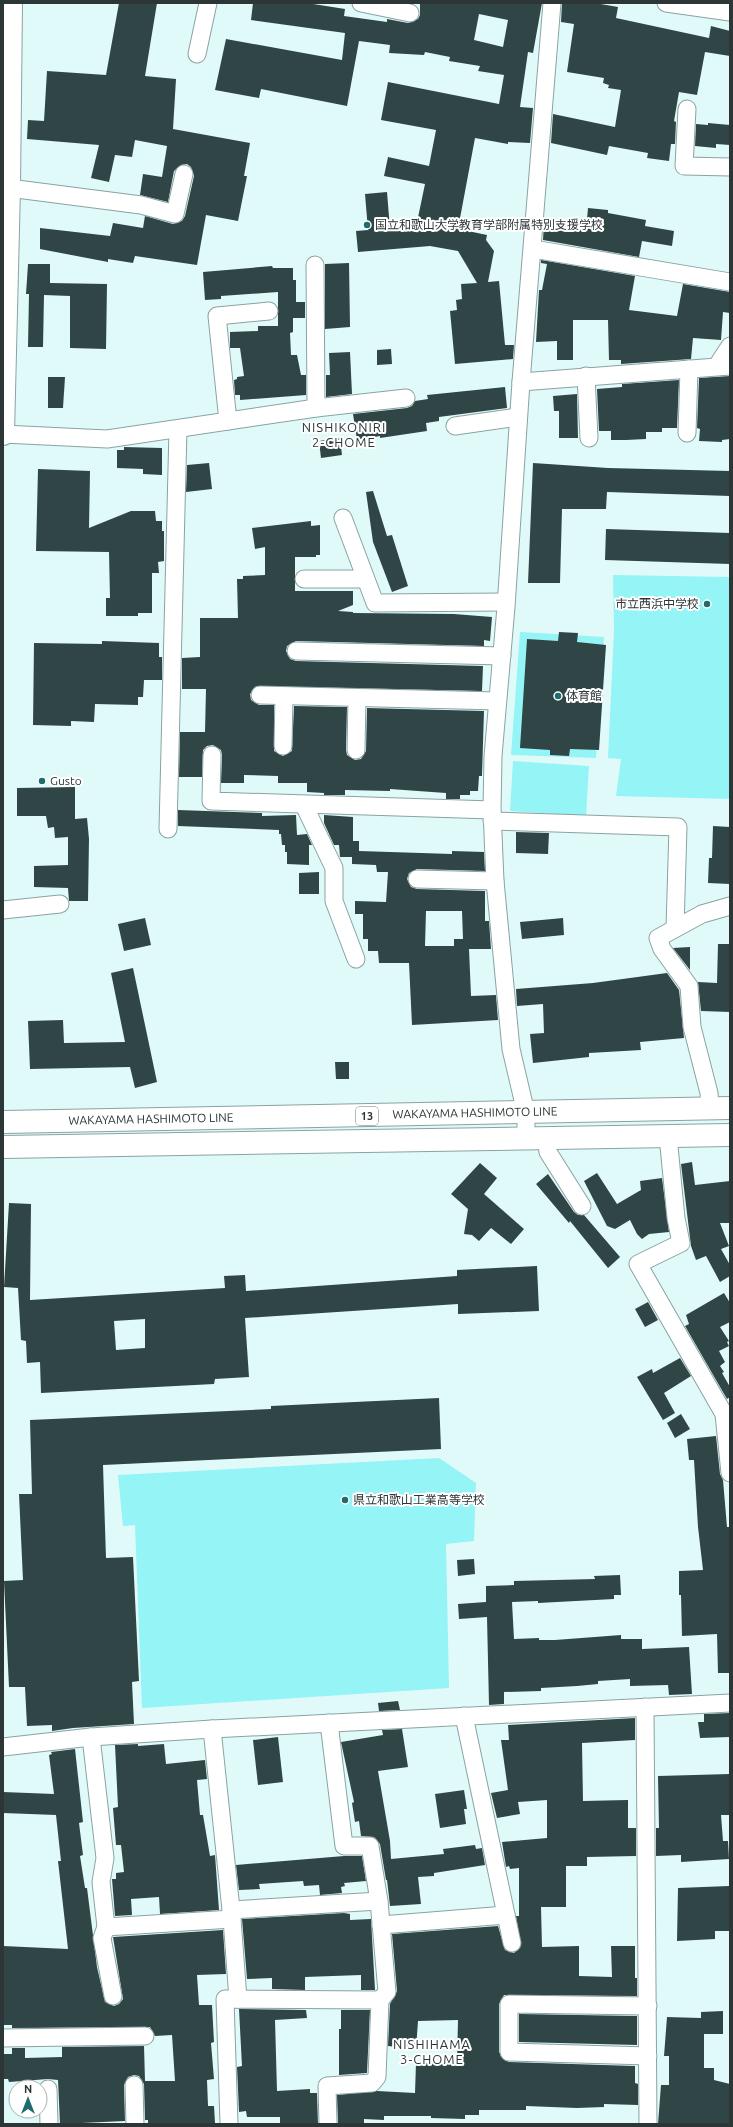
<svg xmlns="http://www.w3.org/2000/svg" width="733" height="2127" font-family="Ubuntu,'Noto Sans JP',sans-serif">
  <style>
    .green { fill: #94f4f6 }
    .building { fill: #304546; fill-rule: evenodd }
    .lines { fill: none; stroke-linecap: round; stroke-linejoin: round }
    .minor-casing { stroke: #8aa2a2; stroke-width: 19 }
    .major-casing { stroke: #8aa2a2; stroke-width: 24 }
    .minor { stroke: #fff; stroke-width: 17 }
    .major { stroke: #fff; stroke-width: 22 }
    .poi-dot { fill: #1f6c6e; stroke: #fff; stroke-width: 1.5 }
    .labels { text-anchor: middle; stroke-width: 4; stroke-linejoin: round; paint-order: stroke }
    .shield { fill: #fff; stroke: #6c7273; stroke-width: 1 }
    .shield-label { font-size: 11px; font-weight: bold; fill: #2d3637 }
    .poi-label { font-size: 12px; fill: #2d3637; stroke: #fff; text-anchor: start }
    .street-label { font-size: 12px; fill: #2d3637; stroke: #fff }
    .neighbourhood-label { font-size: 13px; letter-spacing: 1px; fill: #2d3637; stroke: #fff }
  </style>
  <rect width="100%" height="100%" fill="#e0fafa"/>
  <g class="green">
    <path d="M613,575L730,577V799L616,796L621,759L608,758L614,631Z"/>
    <path d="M520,632L604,637L596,758L511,755Z"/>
    <path d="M513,761L589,766L586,816L510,811Z"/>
    <path d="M439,1458L476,1483L474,1541L446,1544L449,1688L142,1708L135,1525L123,1526L118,1475Z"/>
  </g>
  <g class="building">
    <path d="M119,3H157L145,76L176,79L173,129L250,143L244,176H247L238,221L206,215L197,265L135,256L133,263L108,259V262L40,249V228L110,236L113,223L143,228L145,216L173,224L182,221L185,216L194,176L191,167L187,164L181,165L174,171L168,202L140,195L143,174L162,177L167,146L135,140L132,157L115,155L109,182L91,178L99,145L27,139L28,120L44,121L47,71L106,75Z"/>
    <path d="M253,3H307L345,9L344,16L387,22V19L408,23L418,19L420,15V3H542L533,53L528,52L520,107L533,108L530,143L508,142V144L475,138L458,229L487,235L486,240L494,251L488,282L499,281L505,345H514L513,359L455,364L450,311L457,310L456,300L462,299L461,284L477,283L458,251L430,246L358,252L356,231L368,230L365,194L387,192L390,229L416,227L425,184L384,176L388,157L429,166L436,130L381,120L388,82L499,104L504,75L478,71L480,66L449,61L450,57L425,52L424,55L389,53L390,45L359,41L347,106L261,89L259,98L215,90L226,39L342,60L345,33L251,20ZM479,14L508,20L503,47L474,40Z"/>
    <path d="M562,3H595L618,7L616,18L709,38L711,26L730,31V56L705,52L697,95L679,92L674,121L676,122L675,144H671L669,161L647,158L648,153L609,146L607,155L551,143L553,114L615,127L621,90L608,88L609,85L603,83L604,78L567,72L574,24L561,22Z"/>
    <path d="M708,123L730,125V145L716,144V148L695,146L696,124L708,125Z"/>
    <path d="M588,208L608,210V213L646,220L645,226L674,231L672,246L642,241L639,257L543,240L544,223L586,230Z"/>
    <path d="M541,260L635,276L629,310L677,316L683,284L730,292V313L723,312L721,340L693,338L691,359L621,364V360H609L608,320H573V360H557V341L536,342L539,290H542L547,264L541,263Z"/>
    <path d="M349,263L350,327L325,329V264Z"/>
    <path d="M28,264H50V283L107,284L106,349L70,348V296L44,295L43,347H28L29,294H26Z"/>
    <path d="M272,266L273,268H293V280H296V302H305V318H293V332L290,333L291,355H297L301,375H306V395L240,400V395H235L234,380L237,379V377L244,376L240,348H230V332L258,331V326H278V292L221,296V299L205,300L203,272Z"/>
    <path d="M391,349L392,364L377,365V350Z"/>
    <path d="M350,352L352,394L326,397V375H330L329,353Z"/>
    <path d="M730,376V439L722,440V442L699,441L700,429L697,428L699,378Z"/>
    <path d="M48,377H65L63,408H48Z"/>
    <path d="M679,380L677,428H662V432H646V439L626,440H611V431H599L597,389L622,387V384Z"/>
    <path d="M505,387L507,408L439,417V421L426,423L427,431L380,438V436L357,440L353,414L407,408L412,406L415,401L428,399L427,395Z"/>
    <path d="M577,394L578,438H559V411H554L553,396Z"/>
    <path d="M340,438L342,455L321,458L319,441Z"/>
    <path d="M124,447L162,448V475L143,474V469L117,468V450H124Z"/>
    <path d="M209,463L212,489L186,492L187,465Z"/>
    <path d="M533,463L608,468L730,471V496L607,492L606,509H562L560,583H528Z"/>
    <path d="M38,469L90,471L89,528L131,511H155L156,521H162V531H164V561L158,562L159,573H152V613H138V616H106V598H110L109,552L36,551Z"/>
    <path d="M373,491L387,536L392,535L408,586L392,592L373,542L366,492Z"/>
    <path d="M311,521V526L320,525V555H316V557H295V591H353V605L338,611L353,612V613L454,614L492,617L490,641L484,640V646L296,641L287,646L286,651L290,659L296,661L483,666L482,691L256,686L250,694L251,700L259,705H274V751L283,756L292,751L294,706L347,707L346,750L347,755L355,760L361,759L366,751L367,708L484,711L482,776H479L478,791H470V795H460V799H446V793L390,789V791L345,790V795H324V793L307,792V783H278V776L244,775V783H221L222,755L221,750L213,745L207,746L203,750L202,777H179L180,732H205L206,689H182V658L200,657V618H238L237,579H243V576L265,575V547L255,549L252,528Z"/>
    <path d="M606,529L730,533V564L605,560Z"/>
    <path d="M559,632L578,633L577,642L606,645L599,750L570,749L569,756L550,755V750L520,748L527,639L558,641Z"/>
    <path d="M102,641L159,643V657H162V680H144L143,697H138V705L95,704L94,722L71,721V726L33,725L34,643L102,644Z"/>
    <path d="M75,787V819L87,818L89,839L88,901H69L68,888L34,887V866L68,865V837L55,838L54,827L48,828L46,816H17V788Z"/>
    <path d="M178,810L262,813V816L296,815L297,835L307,834L312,845H309V865L287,864V852H285V845H282L281,834H279V830L178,826Z"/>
    <path d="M324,815L353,817V841H359V851L452,854V851L484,852L485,871L417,869L409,873L407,879L411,887L417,889L485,891V921H489L491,949H469L471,996L496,995L498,1020L412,1025L409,963H379L378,951H368V939H363V914H355V901L386,902L388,872H377L376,865L352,864V857H340L339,845H334L324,823ZM426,911H462L463,939H454V946H425Z"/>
    <path d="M713,826L730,827V884L708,883L709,858H712Z"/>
    <path d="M516,832L549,833L548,854L516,853Z"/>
    <path d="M319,872V894H299V873Z"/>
    <path d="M145,918L151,945L124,951L118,924Z"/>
    <path d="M563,918L564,935L522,939L520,922Z"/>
    <path d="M718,944H730V1012L701,1011L698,982L717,983Z"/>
    <path d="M690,947V970L673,948Z"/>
    <path d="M133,968L157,1082L135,1088L130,1067L30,1069L28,1021L63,1020L64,1043L125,1042L111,973Z"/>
    <path d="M667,973L679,990L684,1038L640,1042L641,1050L589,1053V1057L533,1063L530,1034L544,1033L543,1004L517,1006L516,989L593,983Z"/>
    <path d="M335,1062H349V1079H336Z"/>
    <path d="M692,1162L695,1185L730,1181V1223H720L729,1246L721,1249L730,1265V1276L720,1282L706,1256L696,1260L691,1246L681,1164Z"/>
    <path d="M480,1163L497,1178L484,1194L524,1229L511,1244L491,1228L479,1241L472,1235L464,1234L468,1209L451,1194Z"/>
    <path d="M597,1173L617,1204L641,1190L640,1181L662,1178L669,1232L649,1234L642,1239L637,1234L630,1220L615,1229L607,1226L584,1181Z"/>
    <path d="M548,1174L574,1212L578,1215H584L620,1257L608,1268L570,1221L569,1223L536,1184Z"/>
    <path d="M9,1203L31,1204L30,1300L225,1288L224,1276L245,1275L246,1291L457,1276V1270L537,1266L539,1311L458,1314V1304L245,1318L249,1377L215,1379L214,1384L41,1393L40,1362L27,1363L26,1341L21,1340L18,1288L4,1287ZM145,1319V1348L116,1350L114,1321Z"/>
    <path d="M724,1293L730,1303V1322L720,1327L729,1341L727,1342L729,1346L719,1351L725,1362L720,1366L724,1372L722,1373L730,1387V1397L727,1399L685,1326L689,1324L686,1315Z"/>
    <path d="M648,1302L658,1320L645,1327L635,1309Z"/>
    <path d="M680,1358L691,1376L664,1393L675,1413L663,1420L637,1377L652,1369L653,1373Z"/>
    <path d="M439,1398L441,1449L103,1465L106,1558L133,1557L139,1681L132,1682L134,1724L73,1728L52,1731V1725L27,1726L25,1687H9L4,1581L23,1580L19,1494H32L30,1420L271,1409V1406Z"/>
    <path d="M681,1414L690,1429L675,1438L667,1423Z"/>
    <path d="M716,1436L720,1474L723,1480L727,1527H730V1673H718L717,1634L682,1636L681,1595H679V1571L703,1570L698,1527L694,1460H689L687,1439Z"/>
    <path d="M474,1559L475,1574L458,1576L457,1560Z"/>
    <path d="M620,1575L621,1595H614V1599L538,1603V1601L512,1602L514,1639L539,1638V1640H555L621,1635V1639H642V1649L689,1647L692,1694L669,1695L668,1685L630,1686V1679L598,1681V1684L577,1686L541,1688V1691L504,1692V1704L489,1705L487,1617L459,1619L458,1604L486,1602V1586L514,1585V1581L595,1579L594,1576Z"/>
    <path d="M398,1701L400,1710L379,1711L378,1703Z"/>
    <path d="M730,1713V1737L700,1738L698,1722H704V1714Z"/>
    <path d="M635,1718V1740L582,1743L583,1801L628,1800V1828H636V1856L587,1857V1866H566V1907H541L542,1947L579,1946V1976L612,1977L611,1946H635V1978H637V1996L504,1995L499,2004V2052L504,2060L509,2062L635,2066V2083L638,2084V2105L604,2104V2107L577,2108L526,2106V2110H479V2115H465V2119L431,2118V2116H384V2120L364,2119V2124H338L337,2095L377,2091L415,2093L416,2063L457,2064L458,2020L418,2021L416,2049L388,2046L390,2004L397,1991L392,1934L498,1926L505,1950L514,1953L521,1946L516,1916H519V1868L510,1869L509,1866L506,1867L502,1842L547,1838V1800L518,1802L520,1814L497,1818L491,1793L508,1790L501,1740H509L508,1725Z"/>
    <path d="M402,1729L408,1767L378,1771L390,1841L391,1859L444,1854L443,1849L475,1845L476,1849L482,1848L485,1865L434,1873V1876L418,1877L421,1904L390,1906L387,1880H386L380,1844L374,1837L361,1836L359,1821L355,1822L352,1803L354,1802L341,1742L383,1735L382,1730Z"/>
    <path d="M278,1737L283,1782L258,1785L253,1740Z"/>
    <path d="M138,1744V1746L164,1744L166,1764L205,1760L207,1779L197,1780L200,1815H203L210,1856L215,1855L219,1910L160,1914L159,1897L131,1899L132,1915L115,1916L112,1879H116V1873L124,1872L121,1845H116L113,1808L118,1807L115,1745Z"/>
    <path d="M75,1749L83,1822L79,1823L83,1855L80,1856L85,1888H87L97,1967L105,2002L114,2006L119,2004L123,1999L113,1937L223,1930L226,1974L197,1975L199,2005H212L214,2042L211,2043L214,2079L207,2080L208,2106H214L215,2123L148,2124V2120H145L144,2084L139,2076L134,2075L128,2077L124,2085L125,2121L60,2124L58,2080L48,2079L9,2082L8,2079H3L4,2054H12V2048H25V2058L62,2057V2047L144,2046L145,2081H175L172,2035L155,2036L150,2027L12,2028V2025H3V1946L68,1949L58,1861H61L56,1815L3,1813V1792L54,1794L49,1755L52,1754L51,1752Z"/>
    <path d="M730,1774V1815H721L723,1841H728L729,1859L681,1862V1855L656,1856V1828H659L658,1776Z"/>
    <path d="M464,1790L467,1809H464L466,1824L440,1828L435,1794Z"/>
    <path d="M344,1856H362L366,1881L344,1883L345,1886L341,1887L342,1893L320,1895L319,1885L304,1886L303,1881L259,1884L260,1889L239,1890L236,1865Z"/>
    <path d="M729,1886L730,1931H715V1939L677,1941L678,1888Z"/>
    <path d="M344,1913L350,1914V1920L371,1919L375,1990H361V1975L305,1977V1990L272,1989V1978L247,1979L242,1919Z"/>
    <path d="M239,2009L306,2010L307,2018L275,2020L277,2091L310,2089V2093H317L318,2124H280V2117H247L246,2111L239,2112L237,2067L242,2066Z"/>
    <path d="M341,2010H370L367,2073L339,2075V2029H341Z"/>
    <path d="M723,2011V2034H704V2068H714V2080L730,2084V2124H658L661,2085H669V2056H664L667,2017L701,2018V2012Z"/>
    <path d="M519,2014L637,2016V2045L519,2042Z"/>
  </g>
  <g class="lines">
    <g class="minor-casing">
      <g id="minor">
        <path d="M361,3L410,13"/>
        <path d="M666,3L730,12"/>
        <path d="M197,54L208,3"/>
        <path d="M687,109L684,166L730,167"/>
        <path d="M9,188L141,205L175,214L184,174"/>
        <path d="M533,249L730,282"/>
        <path d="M315,265L316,408"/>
        <path d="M717,366L730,346"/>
        <path d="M586,376L589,438"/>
        <path d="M521,382L730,366"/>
        <path d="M228,421L217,316L269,311"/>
        <path d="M455,426L518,417"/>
        <path d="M687,433L689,369"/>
        <path d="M3,434L107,439L316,408L406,398"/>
        <path d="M343,518L375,603L506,602"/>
        <path d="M304,579H365"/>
        <path d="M296,651L502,656"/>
        <path d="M260,695L497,701"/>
        <path d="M283,746L284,696"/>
        <path d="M356,750L357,698"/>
        <path d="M212,755L211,801L492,810"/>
        <path d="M304,805L334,868V901L356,959"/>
        <path d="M492,821L678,827L675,928"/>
        <path d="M168,829L178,429"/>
        <path d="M417,879L495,881"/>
        <path d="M3,910L60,904"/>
        <path d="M710,1108L709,1093L692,1027L689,986L662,949L658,938L702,914L730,906"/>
        <path d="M668,1136L676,1218L681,1243L638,1264L724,1414L730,1473"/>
        <path d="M546,1137L548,1152L582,1206"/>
        <path d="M526,1138V1113L511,1049L495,881L492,810L493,756L506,607L521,382L552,3"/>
        <path d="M645,1707L648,2124"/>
        <path d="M464,1716L512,1943"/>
        <path d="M329,1723L344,1846H370L379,1901L387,1992L380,2000"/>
        <path d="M212,1729L232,1919L238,1999"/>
        <path d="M91,1737L105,1858L101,1882L106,1927L102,1938L113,1996"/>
        <path d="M3,1747L91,1737L212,1729L730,1703"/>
        <path d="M231,1910L379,1901"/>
        <path d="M381,1925L506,1915"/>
        <path d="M106,1927L232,1919"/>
        <path d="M648,2006L509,2004V2052L648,2056"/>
        <path d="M3,2038L145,2036"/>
        <path d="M134,2085L135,2124"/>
        <path d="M48,2089L49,2124"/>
        <path d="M229,2124L225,1999L380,2000L377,2077L372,2083L327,2086L328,2124"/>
      </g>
    </g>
    <g class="major-casing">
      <g id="major">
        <path d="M3,434L9,188L11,3"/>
        <path id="s1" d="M3,1122L730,1108"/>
        <path d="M3,1147L730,1135"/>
      </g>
    </g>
    <use href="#minor" class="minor"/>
    <use href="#major" class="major"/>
  </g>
  <g class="poi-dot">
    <circle cx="367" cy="225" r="4"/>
    <circle cx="707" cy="604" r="4"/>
    <circle cx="558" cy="696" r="4"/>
    <circle cx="42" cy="781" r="4"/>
    <circle cx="345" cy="1500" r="4"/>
  </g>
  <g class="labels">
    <rect class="shield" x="356" y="1107" width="22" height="18" rx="3"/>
    <g class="shield-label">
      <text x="367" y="1120">13</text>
    </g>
    <g class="poi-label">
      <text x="375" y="229">国立和歌山大学教育学部附属特別支援学校</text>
      <text x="699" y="608" text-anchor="end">市立西浜中学校</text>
      <text x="566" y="700">体育館</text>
      <text x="50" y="785">Gusto</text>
      <text x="353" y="1504">県立和歌山工業高等学校</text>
    </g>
    <g class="street-label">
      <text dy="4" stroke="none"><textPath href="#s1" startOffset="472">WAKAYAMA HASHIMOTO LINE</textPath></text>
      <text dy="4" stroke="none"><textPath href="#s1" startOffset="148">WAKAYAMA HASHIMOTO LINE</textPath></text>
    </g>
    <g class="neighbourhood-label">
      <text x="344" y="432">NISHIKONIRI<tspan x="344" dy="15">2-CHOME</tspan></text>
      <text x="432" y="2049">NISHIHAMA<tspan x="432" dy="15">3-CHOME</tspan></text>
    </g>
  </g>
  <rect width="733" height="2127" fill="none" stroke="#2d3637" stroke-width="8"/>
  <g transform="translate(28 2099)"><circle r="19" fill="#ffffff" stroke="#abafaf"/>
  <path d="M0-3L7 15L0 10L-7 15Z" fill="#1f6c6e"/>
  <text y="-6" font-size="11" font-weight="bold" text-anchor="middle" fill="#2d3637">N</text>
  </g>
</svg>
